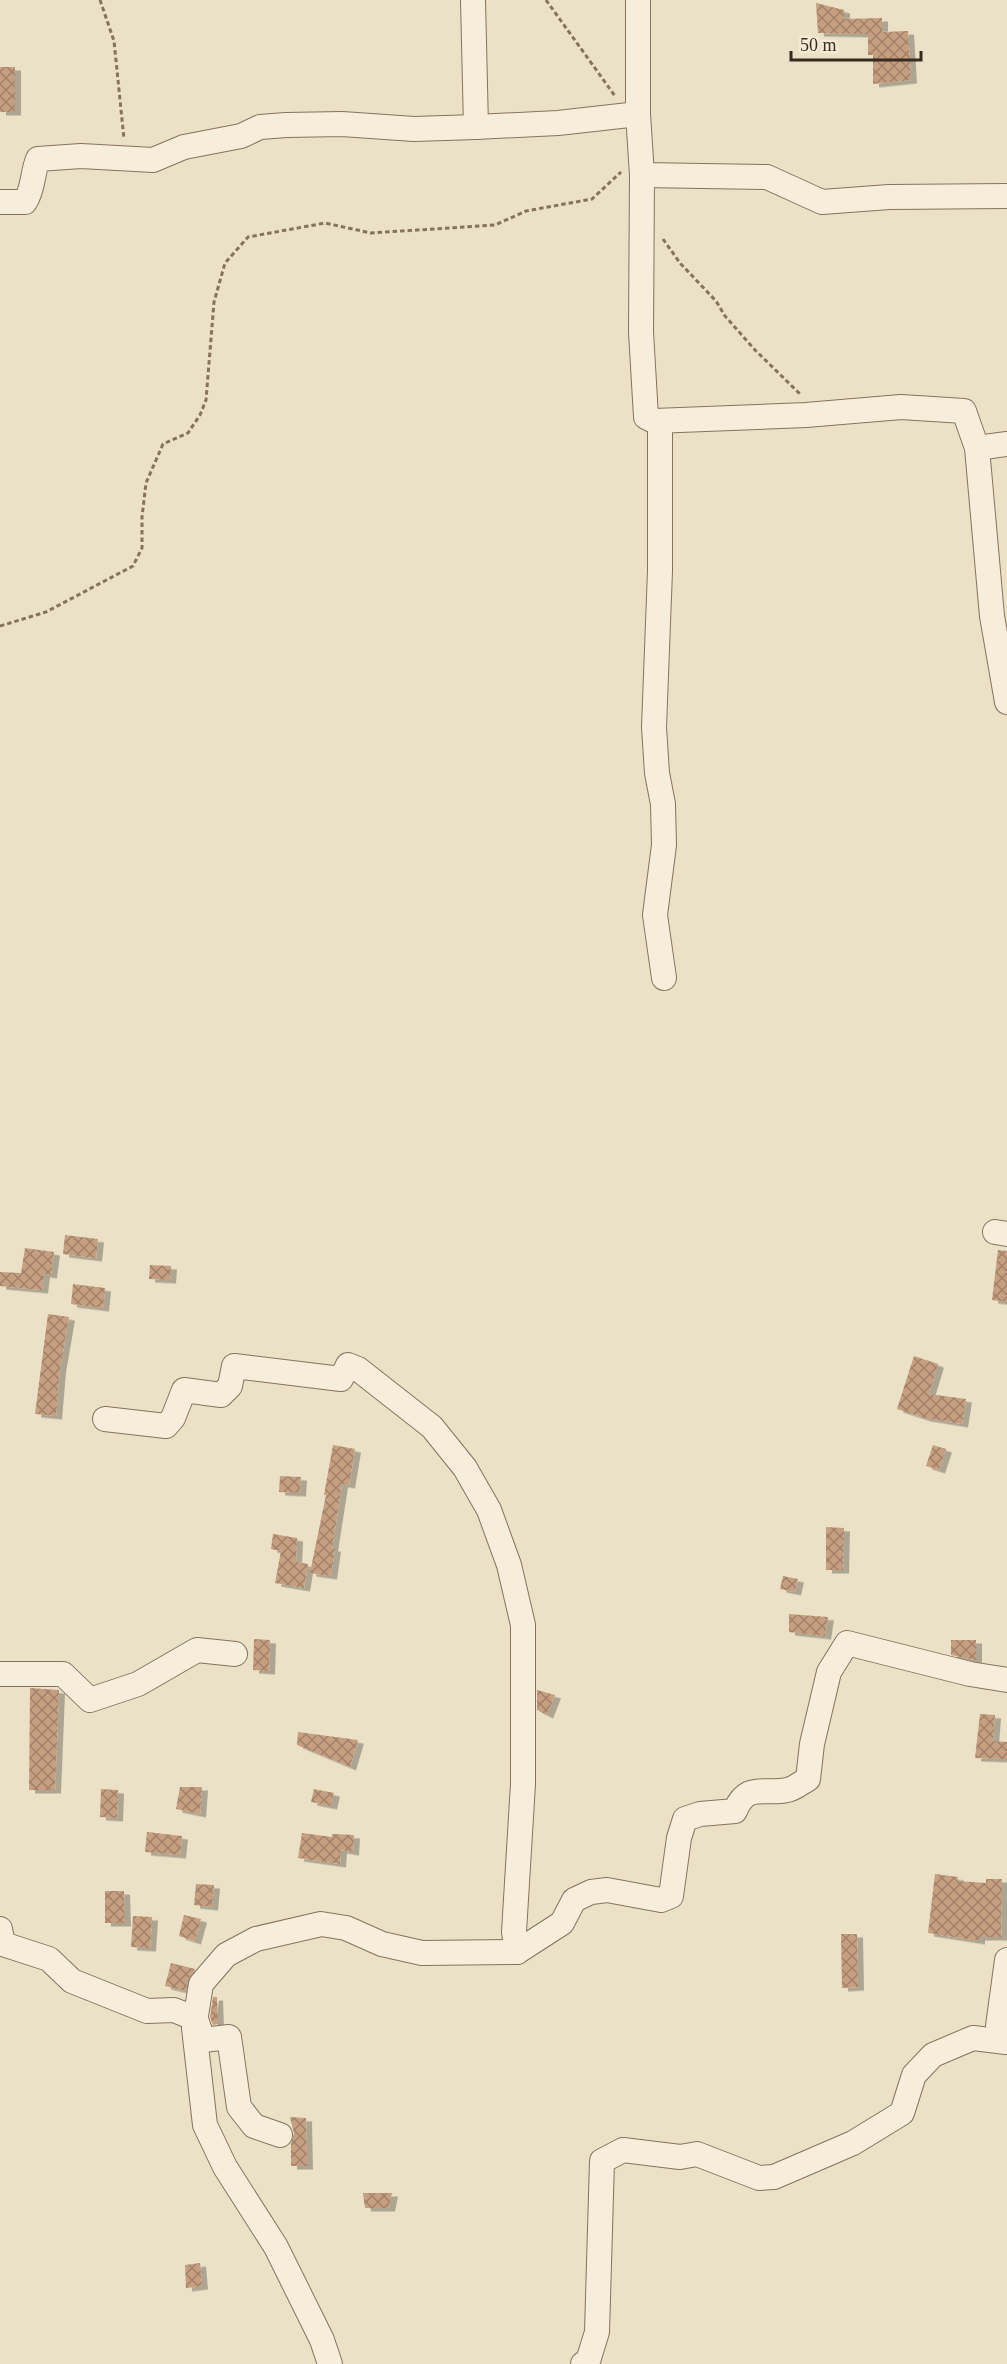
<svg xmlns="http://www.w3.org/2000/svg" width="1007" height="2364" font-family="'Times New Roman',serif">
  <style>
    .building { fill: url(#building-cross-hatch); filter: url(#shadow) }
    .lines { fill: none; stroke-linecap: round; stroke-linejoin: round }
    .minor-casing { stroke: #85735e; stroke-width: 26 }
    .path { stroke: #85735e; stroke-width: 3; stroke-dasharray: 4.5 3; stroke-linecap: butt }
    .minor { stroke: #f6eeda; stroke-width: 24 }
  </style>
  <defs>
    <pattern id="building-cross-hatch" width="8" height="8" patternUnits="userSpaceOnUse" patternTransform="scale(1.5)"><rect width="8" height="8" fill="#c69e80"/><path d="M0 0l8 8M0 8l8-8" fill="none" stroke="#a28168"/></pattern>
    <filter id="shadow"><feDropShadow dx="6" dy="3.5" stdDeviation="0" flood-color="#0004"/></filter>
  </defs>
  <rect width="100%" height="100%" fill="#ebe1c7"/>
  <g class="building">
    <path d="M816,3L844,10V19L882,18V32L908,31L911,80L873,84V55H868V34L818,33Z"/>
    <rect x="0" y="67" width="15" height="45"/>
    <path d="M65,1235L98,1239L96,1258L63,1254Z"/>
    <path d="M25,1248L54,1252L51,1275L44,1274L42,1290L0,1286V1272L21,1273Z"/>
    <path d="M998,1250L1007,1251V1302L992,1300Z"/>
    <path d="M150,1265L171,1266L170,1280L149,1279Z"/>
    <path d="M73,1284L105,1288L103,1308L71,1304Z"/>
    <path d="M48,1314L69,1317L60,1369L56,1416L35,1414Z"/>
    <path d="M914,1356L938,1364L929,1394L966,1399L962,1424L925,1418L897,1409Z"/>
    <path d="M333,1445L355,1449L349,1485L342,1484L332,1548H335L331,1576L310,1573L326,1495H324Z"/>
    <path d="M933,1445L946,1449L939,1470L926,1466Z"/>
    <path d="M280,1476L301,1477L300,1493L279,1492Z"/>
    <path d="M826,1527L844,1528L843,1570H826Z"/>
    <path d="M273,1534L297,1538L296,1562L308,1564L304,1588L275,1583L281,1551L271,1549Z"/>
    <path d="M783,1576L798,1579L795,1592L780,1589Z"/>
    <path d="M789,1614L828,1617L825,1636L789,1632Z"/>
    <path d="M254,1639L270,1640L269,1671L253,1670Z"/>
    <path d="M951,1640H976V1660L951,1655Z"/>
    <path d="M30,1688L59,1690L55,1790H29Z"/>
    <path d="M537,1690L555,1695L547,1715L537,1710Z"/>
    <path d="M980,1714L995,1715L993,1741L1007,1742V1759L975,1758Z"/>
    <path d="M298,1732L358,1740L350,1767L297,1745Z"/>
    <path d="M180,1787H202L200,1814L176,1809Z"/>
    <path d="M101,1789L118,1790L117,1818L100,1817Z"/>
    <path d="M314,1789L334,1793L331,1806L311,1802Z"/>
    <path d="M147,1832L182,1836L180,1855L145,1852Z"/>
    <path d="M302,1833L332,1837V1834L354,1835L353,1852L341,1850L340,1864L298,1858Z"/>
    <path d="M935,1874L958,1877L957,1881L986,1883V1879H1002L1001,1937H979V1941L928,1933Z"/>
    <path d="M196,1884L214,1885L212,1907L194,1905Z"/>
    <path d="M105,1891H124L125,1923H105Z"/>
    <path d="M184,1915L201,1919L195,1941L179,1936Z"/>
    <path d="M133,1916L152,1917L150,1948L131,1947Z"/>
    <path d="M841,1934H857L858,1987L842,1988Z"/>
    <path d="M171,1963L195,1969L187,1981L186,1991L165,1986Z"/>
    <path d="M213,1997H217L218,2024L213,2025L210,2017Z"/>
    <path d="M290,2117L306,2118L307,2166H291V2144L294,2133Z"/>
    <path d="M363,2193H392L389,2208H365Z"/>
    <path d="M200,2263L202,2286L186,2288L185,2265Z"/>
  </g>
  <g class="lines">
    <g class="minor-casing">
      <g id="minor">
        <path d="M473,0L476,127"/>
        <path d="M638,0V114L642,175L767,177L822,202L889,197L1007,196"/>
        <path d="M642,175L641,332L646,417L654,421L806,415L901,407L964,411L977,448L992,616L1007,702"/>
        <path d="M0,202H25C34,188 32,173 38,159L81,156L153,160L184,147L241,136L260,127L286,125L342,124L414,129L476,127L558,123L638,114"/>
        <path d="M660,421V571L654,727L657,773L663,804L664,845L655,915L664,978"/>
        <path d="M977,448L1007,444"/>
        <path d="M995,1232L1007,1234"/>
        <path d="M105,1419L166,1426L173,1418L184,1390L221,1395L230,1386L234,1366L341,1379L348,1365L358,1369L432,1427L465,1468L489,1510L509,1565L523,1625V1784L514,1932L517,1952"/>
        <path d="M0,1674H63L90,1700L138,1684L197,1650L235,1654"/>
        <path d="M0,1929L3,1944L49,1959L72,1981L147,2011L174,2010L196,2019L203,2040L229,2037L239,2107L254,2126L280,2135"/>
        <path d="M1007,1960L998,2026L1007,2042"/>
        <path d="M330,2364L322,2340L276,2247L225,2167L205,2125L194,2028L201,1984L226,1955L256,1939L321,1924L346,1928L382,1944L422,1953L517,1952L562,1923L574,1900L591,1892L607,1890L661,1900L671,1896L679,1838L685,1819L700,1814L735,1811C747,1782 763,1795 787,1790C794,1789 802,1782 808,1779L812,1744L829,1672L847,1643L970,1674L1007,1680"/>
        <path d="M583,2364L588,2361L597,2332L602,2161L623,2150L680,2157L697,2154L759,2178L774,2177L853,2143L902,2113L914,2075L933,2055L973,2038L1006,2042"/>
      </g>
    </g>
    <g class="path">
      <path d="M100,0L114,41L124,139"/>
      <path d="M546,0L615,96"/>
      <path d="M663,239L680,263L716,301L725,316L755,350L801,395"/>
      <path d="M0,626L46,612L133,566L142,548V517L146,483L163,444L188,433L200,415L206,400L214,302L225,263L248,237L325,223L371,233L495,225L526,211L592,199L621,172"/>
    </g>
    <use href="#minor" class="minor"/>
  </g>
  <path d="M791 51v9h130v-9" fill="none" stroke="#372b20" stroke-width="3"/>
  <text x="800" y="51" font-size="18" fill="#372b20" stroke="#f3ebd6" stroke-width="4.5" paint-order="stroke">50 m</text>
</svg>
